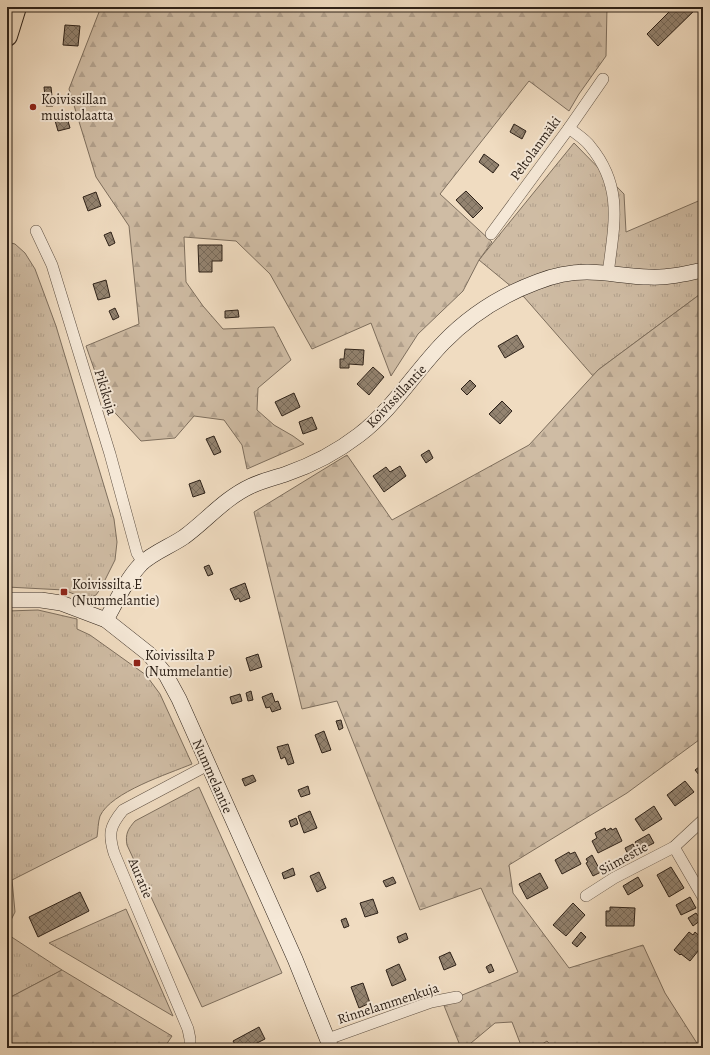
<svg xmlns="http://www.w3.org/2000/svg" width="710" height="1055" font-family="Alegreya,serif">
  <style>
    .grass { fill: url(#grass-tufts); stroke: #7e6f5e }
    .forest { fill: url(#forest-firs); stroke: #7e6f5e }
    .building { fill: url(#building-cross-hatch); stroke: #2e2219 }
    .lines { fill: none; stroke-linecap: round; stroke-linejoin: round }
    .street-casing { stroke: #5e5043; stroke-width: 12 }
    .secondary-casing { stroke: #2e2219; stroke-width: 16 }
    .highway-casing { stroke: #2e2219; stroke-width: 22 }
    .street { stroke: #f5e8d7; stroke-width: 11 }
    .secondary { stroke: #f5e8d7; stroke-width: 15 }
    .highway { stroke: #f0dcc1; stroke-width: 20 }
    .poi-dot { fill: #8f2418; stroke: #f5e8d7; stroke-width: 1.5 }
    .labels { text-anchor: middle; stroke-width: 4; stroke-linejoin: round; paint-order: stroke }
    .poi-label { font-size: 14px; fill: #2e2219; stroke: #f5e8d7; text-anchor: start }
    .street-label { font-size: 14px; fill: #2e2219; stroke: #f5e8d7 }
  </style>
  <defs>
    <pattern id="grass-tufts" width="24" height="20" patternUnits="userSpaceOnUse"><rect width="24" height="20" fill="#cfbca4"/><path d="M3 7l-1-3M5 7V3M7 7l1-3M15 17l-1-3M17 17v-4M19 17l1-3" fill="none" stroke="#b2a18d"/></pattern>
    <pattern id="forest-firs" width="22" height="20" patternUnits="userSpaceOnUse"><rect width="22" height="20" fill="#cfbca4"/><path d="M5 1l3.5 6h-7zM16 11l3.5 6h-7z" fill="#b2a18d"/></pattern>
    <pattern id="building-cross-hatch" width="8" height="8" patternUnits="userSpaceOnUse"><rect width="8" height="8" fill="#938370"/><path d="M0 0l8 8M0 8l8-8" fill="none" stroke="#786b5b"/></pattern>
  </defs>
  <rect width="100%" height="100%" fill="#f0dcc1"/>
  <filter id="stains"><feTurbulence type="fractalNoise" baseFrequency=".005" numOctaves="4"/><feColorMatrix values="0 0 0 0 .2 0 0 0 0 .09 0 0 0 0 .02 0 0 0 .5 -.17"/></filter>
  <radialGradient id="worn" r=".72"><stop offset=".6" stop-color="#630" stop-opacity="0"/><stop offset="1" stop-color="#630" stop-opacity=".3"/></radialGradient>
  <g class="grass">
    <path d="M574,143L624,194L626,232L703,199V290L699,295L598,370L593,376L524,297L479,260Z"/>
    <path d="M7,242L15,244L25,253L35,269L56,326L114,519L117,542L115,560L101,588L96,595L86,599L64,590L7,587Z"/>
    <path d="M38,610L77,619V629L90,635L146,675L160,694L192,764C168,774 111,792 100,816C98,822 98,831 97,837L12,880L15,912L10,922L7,920V611Z"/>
    <path d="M199,787L282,973L202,1007L127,845C125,834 128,829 135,821Z"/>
    <path d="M126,909L173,1016L49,943Z"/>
    <path d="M7,934L62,970L7,999Z"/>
  </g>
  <g class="forest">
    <path d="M101,7H607L606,56L579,94L569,111L529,81L440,194L492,242L479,260L463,291L418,334L391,376L371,323L312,349L270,274L236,241L184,237L186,282L203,306L223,329L274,327L291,360L258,388L257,410L274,425L293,436L304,444L247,469L242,445L224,420L194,416L175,438L141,441L106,403L86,346L139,324L129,226L96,177L69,89Z"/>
    <path d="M703,290V737L627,793L509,865L513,893L569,968L643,945L665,993L700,1048H553L547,1041L536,1048H522L512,1022L495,1023L465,1048H461L443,1003L518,972L481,888L420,910L337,701L302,709L254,512L347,455L392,520L529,445L598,370L699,295Z"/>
    <path d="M62,970L172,1036L166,1045L167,1048H7V999Z"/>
  </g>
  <g class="building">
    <path d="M674,7H698L658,46L647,34Z"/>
    <path d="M65,25L80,26L78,46L63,45Z"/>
    <path d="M44,87H51L53,106H46Z"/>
    <path d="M66,114L70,128L58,131L54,117Z"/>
    <path d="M514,124L526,131L522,139L510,132Z"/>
    <path d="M484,154L499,165L493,173L479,162Z"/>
    <path d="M466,191L483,208L473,218L456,200Z"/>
    <path d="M96,192L101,206L88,211L83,197Z"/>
    <path d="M111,232L115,243L109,246L104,235Z"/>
    <path d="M198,245H222V261H212V272H199Z"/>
    <path d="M106,280L110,297L98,300L93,284Z"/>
    <path d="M115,308L119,317L113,320L109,311Z"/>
    <path d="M238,310L239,317L225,318V311Z"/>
    <path d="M517,335L524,347L505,358L498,346Z"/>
    <path d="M345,349L364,350L363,365L349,364V368H340V359H344Z"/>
    <path d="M373,367L384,377L369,395L357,384Z"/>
    <path d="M470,380L476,386L467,395L461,389Z"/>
    <path d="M294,393L300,407L282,416L275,402Z"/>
    <path d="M502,401L512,411L500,424L489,414Z"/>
    <path d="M312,417L317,429L303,434L299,422Z"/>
    <path d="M214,436L221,452L214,455L206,439Z"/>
    <path d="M429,450L433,458L426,463L421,455Z"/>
    <path d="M400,466L406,476L384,492L373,476L386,467L390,472Z"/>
    <path d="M200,480L205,493L193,497L189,484Z"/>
    <path d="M209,565L213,574L208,576L204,567Z"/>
    <path d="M245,583L250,598L240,602L239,598L235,600L230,589Z"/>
    <path d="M258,654L262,667L250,671L246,658Z"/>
    <path d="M251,691L253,700L248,701L246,693Z"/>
    <path d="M272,693L275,702L278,701L281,709L272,712L270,707L266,708L262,697Z"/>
    <path d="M240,694L242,701L232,704L230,697Z"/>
    <path d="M341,720L343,728L339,730L336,721Z"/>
    <path d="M324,731L331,750L322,753L315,735Z"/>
    <path d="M288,744L294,763L288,765L285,757L281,759L277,747Z"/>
    <path d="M703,764V780L695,770Z"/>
    <path d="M253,775L256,781L245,786L242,779Z"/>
    <path d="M685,781L694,792L675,806L667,795Z"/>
    <path d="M308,786L310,794L301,797L298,790Z"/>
    <path d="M654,806L662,819L643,831L635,819Z"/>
    <path d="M310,811L317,828L304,833L298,816Z"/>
    <path d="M296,818L298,824L291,827L289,821Z"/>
    <path d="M605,828L606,831L611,828L612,830L616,828L622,841L598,853L592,841L597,838L595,833Z"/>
    <path d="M649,834L654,843L640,850L635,842Z"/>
    <path d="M633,844L637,853L629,857L625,848Z"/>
    <path d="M569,852L570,854L575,852L581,864L562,874L555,860Z"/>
    <path d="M592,855L601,872L593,876L586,863L588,862L586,859Z"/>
    <path d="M671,867L684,888L669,897L657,875Z"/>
    <path d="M293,868L295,875L284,879L282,873Z"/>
    <path d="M319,872L326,888L317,892L310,876Z"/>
    <path d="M540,873L548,888L527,899L519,884Z"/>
    <path d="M393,877L396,883L386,887L383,881Z"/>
    <path d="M638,877L643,886L628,895L623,886Z"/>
    <path d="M80,892L89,911L38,937L29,917Z"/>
    <path d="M690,897L696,908L681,915L676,905Z"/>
    <path d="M373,899L378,913L365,917L360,903Z"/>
    <path d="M573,903L585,915L566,936L553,925Z"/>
    <path d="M610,907L635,908L634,926H606V911H610Z"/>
    <path d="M696,913L701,920L693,926L688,918Z"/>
    <path d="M346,918L349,926L344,928L341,920Z"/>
    <path d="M581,932L586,937L577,947L572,943Z"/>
    <path d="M689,932L693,935L695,932L703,939V945L690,961L681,954L680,955L674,950Z"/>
    <path d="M406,933L408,939L399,943L397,937Z"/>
    <path d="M450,952L456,965L444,970L439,957Z"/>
    <path d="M399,964L406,980L392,986L386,970Z"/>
    <path d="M491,964L494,971L489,973L486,967Z"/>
    <path d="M363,983L370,1003L359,1008L351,987Z"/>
    <path d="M259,1027L265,1039L247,1048H237L233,1041Z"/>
  </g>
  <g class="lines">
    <g class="street-casing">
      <g id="street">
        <path d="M569,128C576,134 585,139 590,146C624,187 614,225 608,274"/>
        <path d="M36,231L52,265L110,454L137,553L143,563"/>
        <path d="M491,234L569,128L603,79"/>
        <path d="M674,847L703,897"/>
        <path d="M586,896L614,878L674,847L703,820"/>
        <path d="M328,1039L431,1002L457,997"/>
        <path d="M190,1048V1039L188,1029L114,853C108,833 110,826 123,810L208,765"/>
      </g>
    </g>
    <g class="secondary-casing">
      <g id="secondary">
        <path d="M7,600H41L61,603L106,620L149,654L166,675L179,699L295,959L331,1048"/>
        <path d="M106,620C117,600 126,580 141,564C152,553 171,546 184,537C207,520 225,498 251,486C262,481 274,478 286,474C312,465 337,452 359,435C393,409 414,373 443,343C469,316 502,295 537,282C552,276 571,272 587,272C608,272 628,277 649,277C667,278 685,274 703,270"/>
      </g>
    </g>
    <g class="highway-casing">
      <path id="highway" d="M7,36L16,7"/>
    </g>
    <use href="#street" class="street"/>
    <use href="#secondary" class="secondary"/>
    <use href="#highway" class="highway"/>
  </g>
  <g class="poi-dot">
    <circle cx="33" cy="107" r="4"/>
    <rect x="60" y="588" width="8" height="8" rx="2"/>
    <rect x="133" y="659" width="8" height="8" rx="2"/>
  </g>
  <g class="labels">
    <g class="poi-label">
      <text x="41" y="104">Koivissillan<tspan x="41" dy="16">muistolaatta</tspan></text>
      <text x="72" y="589">Koivissilta E<tspan x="72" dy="16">(Nummelantie)</tspan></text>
      <text x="145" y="660">Koivissilta P<tspan x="145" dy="16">(Nummelantie)</tspan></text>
    </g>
    <g class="street-label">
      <text transform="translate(535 148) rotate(-54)" y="5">Peltolanmäki</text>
      <text transform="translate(106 392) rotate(73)" y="5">Pikikuja</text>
      <text transform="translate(396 396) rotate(-47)" y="5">Koivissillantie</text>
      <text transform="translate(213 776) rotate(66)" y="5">Nummelantie</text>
      <text transform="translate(623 858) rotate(-29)" y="5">Siimestie</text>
      <text transform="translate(141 878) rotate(67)" y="5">Auratie</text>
      <text transform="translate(388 1003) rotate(-18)" y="5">Rinnelammenkuja</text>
    </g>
  </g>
  <rect width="710" height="1055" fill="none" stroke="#f0dcc1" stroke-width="24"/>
  <rect x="8" y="8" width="694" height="1039" fill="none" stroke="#2e2219" stroke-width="2"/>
  <rect x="12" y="12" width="686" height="1031" fill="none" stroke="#2e2219"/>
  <rect width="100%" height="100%" filter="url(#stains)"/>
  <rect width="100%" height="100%" fill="url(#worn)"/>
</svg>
